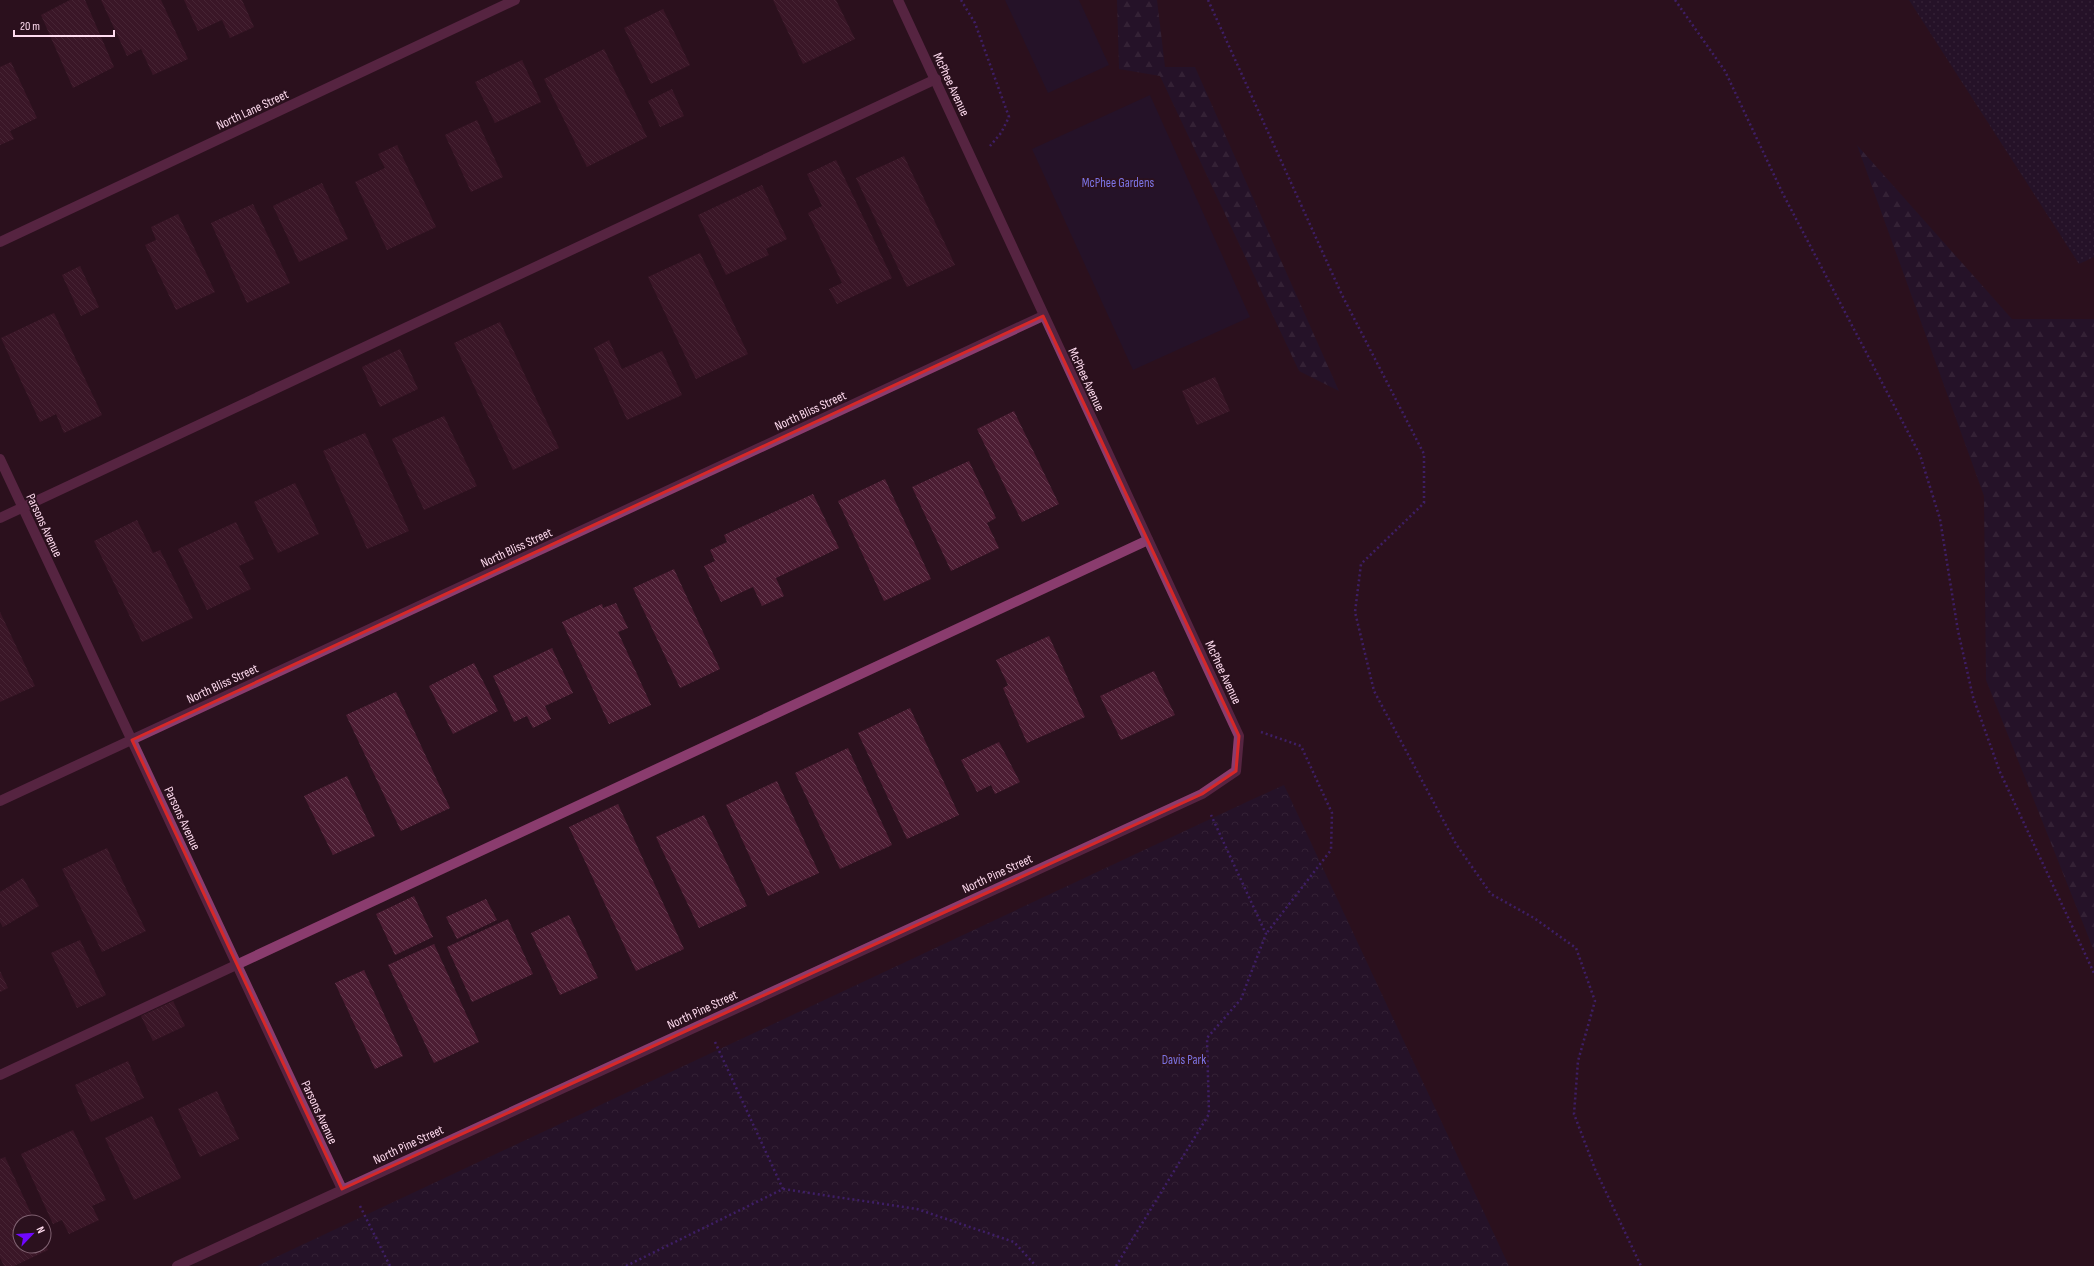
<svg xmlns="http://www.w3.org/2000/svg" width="2094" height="1266" font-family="'Sofia Sans Condensed',sans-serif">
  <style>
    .grass { fill: url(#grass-dots) }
    .forest { fill: url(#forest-firs) }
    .park { fill: url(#park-crowns) }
    .garden { fill: #1d1435 }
    .building { fill: url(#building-back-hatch) }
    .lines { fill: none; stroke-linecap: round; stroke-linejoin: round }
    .path { stroke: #552fbf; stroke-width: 2.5; stroke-dasharray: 2 3; stroke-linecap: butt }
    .minor { stroke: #8a3c6e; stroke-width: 10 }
    .marked { fill: none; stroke: #d62828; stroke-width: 3; stroke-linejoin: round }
    .labels { text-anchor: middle; stroke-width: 3.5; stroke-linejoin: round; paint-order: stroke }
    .street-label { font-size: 13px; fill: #ffdbef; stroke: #2b111e }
    .park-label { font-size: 13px; fill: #7c74e5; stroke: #2b111e }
  </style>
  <defs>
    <pattern id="grass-dots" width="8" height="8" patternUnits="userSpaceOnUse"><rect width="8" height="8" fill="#1d1435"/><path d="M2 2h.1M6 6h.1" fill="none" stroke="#3f3653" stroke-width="1.8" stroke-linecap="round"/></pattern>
    <pattern id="forest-firs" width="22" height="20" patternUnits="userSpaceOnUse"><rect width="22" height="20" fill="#1d1435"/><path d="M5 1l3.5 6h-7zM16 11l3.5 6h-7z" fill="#3f3653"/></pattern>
    <pattern id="park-crowns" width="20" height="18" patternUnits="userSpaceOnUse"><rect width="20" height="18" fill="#1d1435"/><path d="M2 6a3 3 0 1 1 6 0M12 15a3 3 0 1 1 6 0" fill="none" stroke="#3f3653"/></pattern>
    <pattern id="building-back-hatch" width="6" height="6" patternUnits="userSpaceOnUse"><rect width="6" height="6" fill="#4c1d33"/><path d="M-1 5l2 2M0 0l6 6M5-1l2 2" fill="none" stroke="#673d51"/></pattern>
  </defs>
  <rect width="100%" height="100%" fill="#2b111e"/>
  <path class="grass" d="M1909,0H2094V257L2079,264Z"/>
  <g class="forest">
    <path d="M1117,0H1157L1165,67H1195L1339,391L1299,371L1160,76L1119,69Z"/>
    <path d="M1857,145L2012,319H2094V951L1986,680L1984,496Z"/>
  </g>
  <path class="park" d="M1284,785L1509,1266H257L1253,799Z"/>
  <g class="garden">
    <path d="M1005,0H1079L1109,65L1048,93Z"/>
    <path d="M1150,95L1250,317L1133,370L1032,149Z"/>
  </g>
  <g class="building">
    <path d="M70,0H85L114,67L73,88L41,15Z"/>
    <path d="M101,0H161L188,59L153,75L141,49L127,56Z"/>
    <path d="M184,0H242L254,27L230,38L222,20L198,31Z"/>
    <path d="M773,0H836L855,39L803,64Z"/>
    <path d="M663,9L690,65L651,84L624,28Z"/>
    <path d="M604,49L647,137L587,167L544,79Z"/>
    <path d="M522,60L541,102L495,123L475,82Z"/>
    <path d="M11,62L37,118L10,131L14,139L0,145V67Z"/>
    <path d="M672,89L684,116L660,127L648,101Z"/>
    <path d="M477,120L503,177L471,192L445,135Z"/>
    <path d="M397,145L436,227L387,250L355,182L385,168L378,154Z"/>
    <path d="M904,156L955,265L907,287L856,178Z"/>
    <path d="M836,160L892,278L837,304L829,289L842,283L808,213L822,206L807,174Z"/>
    <path d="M322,183L348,239L299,262L273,206Z"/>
    <path d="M762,185L787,239L766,249L769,255L726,275L698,215Z"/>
    <path d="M253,204L290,283L247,303L211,223Z"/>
    <path d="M178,214L215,292L176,310L145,245L156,240L151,227Z"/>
    <path d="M700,253L748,354L696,379L648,277Z"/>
    <path d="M80,266L99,307L81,316L62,275Z"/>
    <path d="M54,313L102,415L64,433L56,414L40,422L1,338Z"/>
    <path d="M500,322L559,448L513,470L454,343Z"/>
    <path d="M609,340L622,369L662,351L682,395L627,420L594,348Z"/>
    <path d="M400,349L418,389L380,407L362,367Z"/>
    <path d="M1215,377L1230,411L1197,425L1182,391Z"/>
    <path d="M1014,411L1059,504L1022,522L977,429Z"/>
    <path d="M444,416L477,486L424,510L392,439Z"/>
    <path d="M365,433L409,531L367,549L323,451Z"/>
    <path d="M969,461L996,518L987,523L999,548L951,571L912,487Z"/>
    <path d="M885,479L931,579L884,601L838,501Z"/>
    <path d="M295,483L319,534L278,553L254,502Z"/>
    <path d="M813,494L839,548L776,578L784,596L762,606L753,587L721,602L704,566L715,561L710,550L727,542L724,535Z"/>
    <path d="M137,520L153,553L160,550L193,618L142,642L94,541Z"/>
    <path d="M236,522L254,559L239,566L251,589L207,610L178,549Z"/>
    <path d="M674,569L720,669L680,688L633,588Z"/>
    <path d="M616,603L628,628L618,632L651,705L609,724L562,622L602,604L603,608Z"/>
    <path d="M0,612L35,686L0,702Z"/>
    <path d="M1049,636L1085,717L1027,743L1003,688L1008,685L996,660Z"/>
    <path d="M552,648L573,693L545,706L551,719L533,728L527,716L514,722L493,676Z"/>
    <path d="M474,663L498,711L453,734L429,686Z"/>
    <path d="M1154,671L1175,715L1121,740L1100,696Z"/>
    <path d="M396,692L450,808L401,831L346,715Z"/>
    <path d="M910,708L959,815L907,839L858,733Z"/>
    <path d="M999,742L1020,782L995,794L991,785L977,792L961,760Z"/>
    <path d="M848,748L892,845L840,869L795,773Z"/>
    <path d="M347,776L375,836L333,855L304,796Z"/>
    <path d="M777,781L819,873L768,896L726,805Z"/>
    <path d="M618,804L684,949L636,971L569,827Z"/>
    <path d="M704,815L747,906L699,928L656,837Z"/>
    <path d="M107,848L146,931L102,952L62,869Z"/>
    <path d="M23,878L39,906L3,927L0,922V892Z"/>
    <path d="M414,896L433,937L395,955L376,914Z"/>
    <path d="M486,899L497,920L457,939L446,917Z"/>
    <path d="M569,915L598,978L560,995L531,933Z"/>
    <path d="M508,919L533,974L472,1002L447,947Z"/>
    <path d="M80,940L106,995L77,1008L51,953Z"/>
    <path d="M434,944L479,1042L434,1063L388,965Z"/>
    <path d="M364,970L403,1056L375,1069L335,983Z"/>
    <path d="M0,971L8,988L0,992Z"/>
    <path d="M173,1001L185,1026L153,1041L141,1016Z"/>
    <path d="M128,1061L144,1098L91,1122L75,1085Z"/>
    <path d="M217,1091L239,1139L200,1157L178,1109Z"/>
    <path d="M152,1116L181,1178L134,1200L105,1138Z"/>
    <path d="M73,1130L106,1200L92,1206L99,1220L69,1234L62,1220L53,1224L21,1154Z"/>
    <path d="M5,1157L35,1222H20V1246H44V1241L48,1250L14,1266H4L0,1258V1159Z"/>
  </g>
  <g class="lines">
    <g class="path">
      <path d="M961,0L975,23L1009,117L1001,133L990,146"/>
      <path d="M1208,0L1342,295L1424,454V503L1361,564L1355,612L1374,691L1456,844L1491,894L1534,918L1576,948L1595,1001L1578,1061L1574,1114L1595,1169L1641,1266"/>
      <path d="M1675,0L1725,71L1783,194L1920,455L1940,519L1958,631L1973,697L2000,772L2094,973"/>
      <path d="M1261,732L1301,746L1332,813L1331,850L1266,934"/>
      <path d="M715,1042L783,1189"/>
      <path d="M360,1206L390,1266"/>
      <path d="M626,1266L783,1189L917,1209L1014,1242L1036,1266"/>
      <path d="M1116,1266L1209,1114L1207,1038L1241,999L1266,934L1211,815"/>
    </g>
    <g class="minor">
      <path d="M0,242L515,0"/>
      <path d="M0,459L342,1189"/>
      <path d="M0,518L936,79"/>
      <path d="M0,801L1043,316"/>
      <path d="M0,1075L1148,540"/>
      <path d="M177,1266L1202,794L1236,771L1239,736L898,0"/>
    </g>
  </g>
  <path d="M0 0H2094V1266H0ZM1043,316L1239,736L1236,771L1202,794L342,1189L132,740Z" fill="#2b111e" fill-opacity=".55" fill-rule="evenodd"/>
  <path class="marked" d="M1043,316L1239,736L1236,771L1202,794L342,1189L132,740Z"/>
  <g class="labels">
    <g class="street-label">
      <text transform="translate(952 84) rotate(65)" y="5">McPhee Avenue</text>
      <text transform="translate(252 109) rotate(-25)" y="5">North Lane Street</text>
      <text transform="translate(1087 379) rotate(65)" y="5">McPhee Avenue</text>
      <text transform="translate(810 410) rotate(-25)" y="5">North Bliss Street</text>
      <text transform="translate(45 525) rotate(65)" y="5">Parsons Avenue</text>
      <text transform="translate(516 547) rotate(-25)" y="5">North Bliss Street</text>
      <text transform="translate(1224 672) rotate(65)" y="5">McPhee Avenue</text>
      <text transform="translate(222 683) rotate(-25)" y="5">North Bliss Street</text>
      <text transform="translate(183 818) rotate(65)" y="5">Parsons Avenue</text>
      <text transform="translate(997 873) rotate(-25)" y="5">North Pine Street</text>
      <text transform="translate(702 1009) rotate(-25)" y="5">North Pine Street</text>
      <text transform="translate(320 1112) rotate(65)" y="5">Parsons Avenue</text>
      <text transform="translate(408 1144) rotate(-25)" y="5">North Pine Street</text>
    </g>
    <g class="park-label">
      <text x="1118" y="187">McPhee Gardens</text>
      <text x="1184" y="1064">Davis Park</text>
    </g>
  </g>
  <g transform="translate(32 1234) rotate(65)"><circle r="19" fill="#2b111e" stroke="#806272"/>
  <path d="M0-3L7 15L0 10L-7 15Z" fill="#7007ff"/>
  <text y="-6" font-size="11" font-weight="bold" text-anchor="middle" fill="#ffdbef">N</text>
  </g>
  <path d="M14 30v6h100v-6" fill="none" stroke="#ffdbef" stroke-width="2"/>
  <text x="20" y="30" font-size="12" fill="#ffdbef" stroke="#2b111e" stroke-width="3" paint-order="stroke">20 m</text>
</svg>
